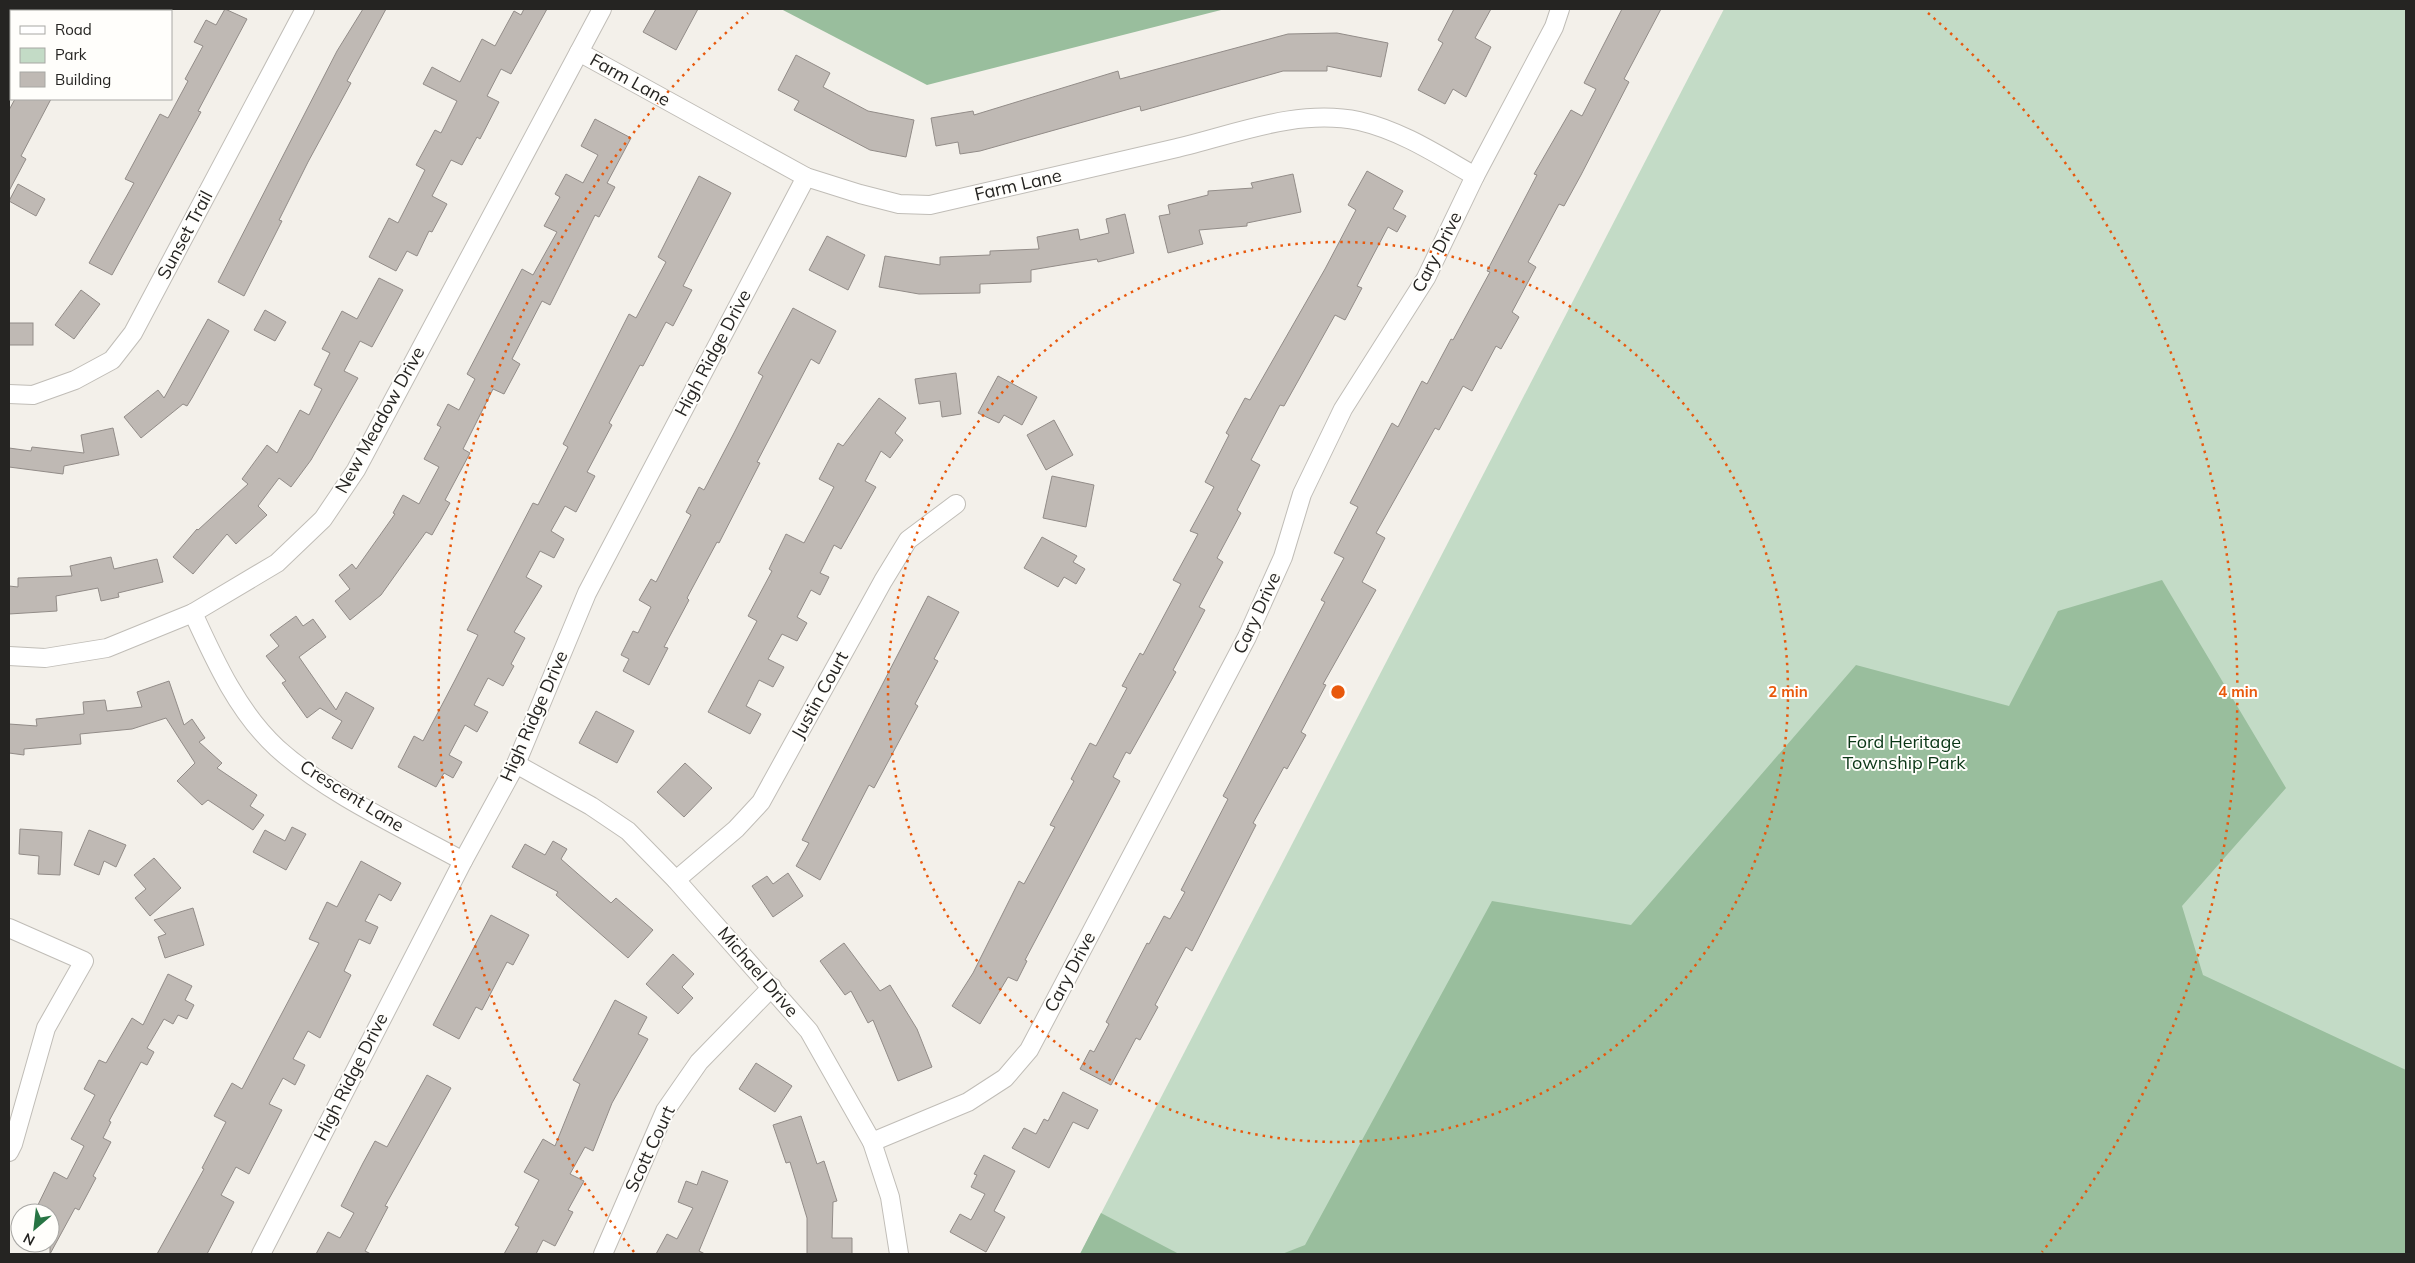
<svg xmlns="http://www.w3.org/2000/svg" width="2415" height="1263" font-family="Mulish,sans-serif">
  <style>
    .green { fill: #c3dbc6 }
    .forest { fill: #99be9d }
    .building { fill: #bfb9b4; stroke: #928c88 }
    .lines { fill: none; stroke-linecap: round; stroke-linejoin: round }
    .street-casing { stroke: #c0bdb7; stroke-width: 20 }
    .street { stroke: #fff; stroke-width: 18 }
    .ring { fill: none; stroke: #e8590c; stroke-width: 2.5; stroke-dasharray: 2.5 5 }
    .labels { text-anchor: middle; stroke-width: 4; stroke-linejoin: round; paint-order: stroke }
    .street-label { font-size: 18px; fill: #252422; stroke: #fffefb }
    .park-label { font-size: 18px; fill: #0a3616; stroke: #fffefb }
    .centre { fill: #e8590c; stroke: #fffefb; stroke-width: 2.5 }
    .ring-label { font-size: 15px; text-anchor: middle; font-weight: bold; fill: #e8590c; stroke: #fffefb; stroke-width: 4; stroke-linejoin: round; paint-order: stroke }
  </style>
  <rect width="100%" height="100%" fill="#f3f0ea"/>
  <path class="green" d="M1724,9H2406V1254H1080Z"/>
  <g class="forest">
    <path d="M781,9H1225L927,85Z"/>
    <path d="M2162,580L2286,788L2182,906L2203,975L2406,1070V1254H1282L1305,1245L1492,901L1631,925L1856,665L2009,706L2058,611Z"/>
    <path d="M1101,1213L1179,1254H1080Z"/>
  </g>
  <g class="building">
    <path d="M225,9L247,19L198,111L201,112L112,275L89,263L134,183L125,179L160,114L168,118L188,81L185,79L203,46L194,42L206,20L216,25Z"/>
    <path d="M363,9H386L347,81L351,83L308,162L279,220L282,221L244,296L218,282L337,51Z"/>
    <path d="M524,9H547L511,74L501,69L487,96L499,102L480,139L477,137L462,165L451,160L432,196L447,204L432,232L429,231L417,256L407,251L396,271L369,257L389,218L398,223L425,170L416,165L435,130L441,133L457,101L423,84L432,67L460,82L482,39L495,46L514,11L521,15Z"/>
    <path d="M656,9H698L676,50L643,32Z"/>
    <path d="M1454,9H1491L1475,38L1491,47L1466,97L1453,89L1445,104L1418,90L1443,43L1438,40Z"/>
    <path d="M1622,9H1661L1624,79L1629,82L1581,175L1564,206L1559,204L1528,262L1536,267L1512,312L1519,317L1501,349L1496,346L1472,391L1463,386L1439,430L1435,428L1376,533L1385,538L1362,582L1376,590L1323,684L1326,685L1301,732L1306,735L1287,769L1284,767L1253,823L1256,825L1192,951L1186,947L1155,1005L1158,1007L1140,1040L1136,1038L1111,1085L1080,1069L1090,1050L1094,1052L1109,1024L1106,1022L1147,943L1149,944L1164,916L1170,919L1185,892L1181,890L1228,799L1223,796L1325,602L1321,600L1344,558L1334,553L1358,507L1350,503L1392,423L1398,427L1422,381L1427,384L1451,339L1453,340L1490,272L1487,271L1537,175L1534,174L1571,110L1582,116L1596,89L1584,83Z"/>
    <path d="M1337,33L1388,43L1381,77L1327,66V71H1283L1141,111L1140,106L980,151L960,154L958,142L936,146L931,118L973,111L974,115L1118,71L1120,79L1288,34Z"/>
    <path d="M796,55L830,73L823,87L868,111L914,120L906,157L870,150L794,110L799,101L778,90Z"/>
    <path d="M15,99H51L21,156L26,159L9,191V110Z"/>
    <path d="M595,119L631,138L607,183L615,187L599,217L595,215L550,305L542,301L512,359L520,364L504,394L493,389L463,449L470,453L445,500L450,503L432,535L426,532L381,595L350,620L335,601L350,589L339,575L352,564L356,569L395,514L393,513L403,495L419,504L439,467L424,459L441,427L437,425L448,404L459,410L475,379L467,374L522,269L533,275L557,232L544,226L560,197L555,194L566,174L583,183L598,155L581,146Z"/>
    <path d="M1367,171L1403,191L1393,209L1406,216L1397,232L1388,227L1357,286L1362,288L1345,320L1335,315L1284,406L1280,405L1251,460L1260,465L1237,510L1241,513L1217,558L1223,562L1199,607L1205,610L1173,670L1176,672L1130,754L1126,752L1113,777L1120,781L1025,960L1027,961L1017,981L1008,977L980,1024L952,1006L973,973L1019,881L1024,884L1055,827L1050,825L1074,781L1071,779L1090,743L1096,746L1127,688L1122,686L1140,653L1143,655L1181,584L1173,580L1198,534L1190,531L1214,487L1205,482L1229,435L1226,433L1245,398L1250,400L1325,269L1356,210L1348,205Z"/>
    <path d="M1293,174L1301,212L1247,223V226L1199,230L1203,244L1168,253L1159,216L1170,214L1168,205L1208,195V191L1253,188L1251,183Z"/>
    <path d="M699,176L731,193L683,286L692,290L673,326L666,322L643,366L640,365L609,423L612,425L587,472L595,476L576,512L565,506L551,531L564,539L554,558L540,551L526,577L542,586L514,632L525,638L511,664L514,666L503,686L488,678L474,705L488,712L477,732L465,725L449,755L462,762L453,778L444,773L436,787L398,767L414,736L423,741L455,680L478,635L467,630L533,503L538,505L568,447L563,444L629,314L636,318L666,262L658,257Z"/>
    <path d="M18,184L45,199L36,216L9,201Z"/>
    <path d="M1125,214L1134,253L1098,262L1097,259L1031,270V282L980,284V293L919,294L879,287L885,256L940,265V257L990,255V251L1039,249L1037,237L1078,229L1080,240L1109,233L1106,219Z"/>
    <path d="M827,236L865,255L848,290L809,270Z"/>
    <path d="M379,278L403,290L372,347L360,341L344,371L358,378L311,460L291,487L279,478L258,506L267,515L236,544L227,534L193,574L173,557L197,529L198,530L248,484L242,479L267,445L277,453L300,410L309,415L322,389L314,385L330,353L322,349L342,311L357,319Z"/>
    <path d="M81,290L100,304L74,339L55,325Z"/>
    <path d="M793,308L836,331L819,364L811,359L757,462L760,463L719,543L717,542L687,598L689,600L664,647L668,648L649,685L623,671L629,659L621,655L633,631L638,633L651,607L639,600L651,579L656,582L691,515L686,512L699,487L704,490L734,433L763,376L758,373Z"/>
    <path d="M265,310L286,322L275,341L254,330Z"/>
    <path d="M208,319L229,331L192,398L187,406L183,404L141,438L124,417L158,390L164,398Z"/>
    <rect x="9" y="323" width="24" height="22"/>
    <path d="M956,373L961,414L942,417L940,401L919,404L915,379Z"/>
    <path d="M998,376L1037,397L1022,425L1004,415L999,423L978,413Z"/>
    <path d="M879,398L906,418L895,433L903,440L890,458L881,451L865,481L876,487L841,549L834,545L820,573L829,577L820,595L811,590L797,617L807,623L797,641L782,634L768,659L784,667L773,687L759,680L746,706L761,714L750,734L708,712L757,621L748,616L772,571L769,569L786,534L804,543L834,487L819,479L838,443L843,446Z"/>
    <path d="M1054,420L1073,455L1046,470L1027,435Z"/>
    <path d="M113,428L119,455L64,466L63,474L9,467V448L31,451L32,447L84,453L81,435Z"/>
    <path d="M1052,476L1094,485L1086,527L1043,518Z"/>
    <path d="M1042,537L1077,556L1073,562L1085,569L1076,584L1064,577L1058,587L1024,568Z"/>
    <path d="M111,557L114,569L157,559L163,582L118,593L119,597L101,601L98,588L56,596L57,611L9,614V586L18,587V578L72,576L70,566Z"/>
    <path d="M928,596L959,612L934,659L938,661L915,704L918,706L874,788L869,785L820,880L796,866L809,843L802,840Z"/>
    <path d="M296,616L303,626L313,619L326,637L299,657L336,710L346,692L374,708L352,749L332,738L342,721L320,708L307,718L282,683L286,681L266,656L279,646L270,635Z"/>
    <path d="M169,681L184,725L192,719L205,738L199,742L222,763L217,768L257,795L250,806L264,815L253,830L208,800L202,805L177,781L195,763L166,718L132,729L80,734L81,744L24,749V755L9,753V724L37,726L36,719L84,714L83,702L105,700L107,711L142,707L137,692Z"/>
    <path d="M596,711L634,731L617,763L579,743Z"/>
    <path d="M685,763L712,788L684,817L657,792Z"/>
    <path d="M292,827L306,834L286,870L253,852L265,830L285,841Z"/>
    <path d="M20,829L62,832L60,875L38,874L39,856L19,854Z"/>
    <path d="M89,830L126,845L116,867L104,861L99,875L74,865Z"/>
    <path d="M553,841L567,849L561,859L611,903L616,898L653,930L628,958L556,895L558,892L512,867L525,844L545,855Z"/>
    <path d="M154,858L181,888L150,916L135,898L146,889L134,875Z"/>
    <path d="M361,861L401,883L391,901L379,894L365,921L378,927L370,944L359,939L344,971L351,975L320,1038L308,1031L293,1059L305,1065L295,1085L283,1078L269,1104L282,1110L249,1174L236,1167L221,1195L234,1202L207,1254H157L204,1169L202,1168L226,1122L214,1116L232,1083L242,1089L319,943L309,939L327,902L337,907Z"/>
    <path d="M788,873L803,896L773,917L752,886L767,876L773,884Z"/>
    <path d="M193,908L204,945L165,958L158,937L166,934L154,920Z"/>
    <path d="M491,915L529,935L513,965L507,962L482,1010L476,1007L459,1039L433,1025Z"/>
    <path d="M844,943L880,991L890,985L917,1029L932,1067L898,1081L873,1020L868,1023L851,991L845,995L820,961Z"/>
    <path d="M673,954L694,974L682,987L693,998L678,1014L646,984Z"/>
    <path d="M168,974L192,986L185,1000L194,1005L187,1019L178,1015L173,1024L164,1019L147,1048L154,1052L147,1065L141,1062L109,1121L111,1122L103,1138L111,1142L93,1176L96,1178L79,1210L75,1208L50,1254V1213H34L54,1172L67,1179L84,1146L71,1139L95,1095L84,1089L99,1060L106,1063L132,1018L143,1025Z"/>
    <path d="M615,1000L647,1017L638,1034L648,1039L612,1103L593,1151L585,1147L570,1174L584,1181L568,1210L573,1212L555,1246L543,1240L536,1254H504L519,1227L515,1225L539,1180L524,1172L543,1139L555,1146L580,1084L573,1080Z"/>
    <path d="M756,1063L792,1086L775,1112L739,1089Z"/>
    <path d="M427,1075L451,1088L385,1206L388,1207L365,1251L371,1254H316L328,1232L340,1238L354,1213L341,1206L363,1163L375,1141L387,1147Z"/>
    <path d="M1063,1092L1098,1110L1088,1129L1073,1122L1049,1168L1012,1148L1024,1128L1036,1134L1044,1119L1048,1121Z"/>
    <path d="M801,1116L817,1164L824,1161L837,1201L833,1202L832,1238H852V1254H807V1218L790,1162L786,1163L773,1125Z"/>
    <path d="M984,1155L1015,1171L994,1211L1005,1217L986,1252L950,1232L960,1214L971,1220L985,1194L971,1187L977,1175L974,1174Z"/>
    <path d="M702,1171L728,1181L699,1251L705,1254H656L667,1234L677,1239L693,1208L678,1202L686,1181L697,1185Z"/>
  </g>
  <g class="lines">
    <g class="street-casing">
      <g id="street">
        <path d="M579,52L806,177L860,194L899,204L930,205C1013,186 1095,167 1177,148C1236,134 1298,108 1359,121C1402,131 1438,155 1475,176"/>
        <path d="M9,394L33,395L75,380L112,360L133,333L305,9"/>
        <path d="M193,613C215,661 238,712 277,748C328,794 403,828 463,861"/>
        <path d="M9,656L45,658L107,648L193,613L277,563L323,519L356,470L602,9"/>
        <path d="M516,764L591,806L628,831L676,880L809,1031L872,1142L890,1197L899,1254"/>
        <path d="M676,880L736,829L761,802L883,581L908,540L956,504"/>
        <path d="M9,928L84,961L46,1028L13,1144L9,1152"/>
        <path d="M872,1142L968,1102L1005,1078L1029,1050L1247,637L1283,557L1302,494L1343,409L1426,278L1475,176L1554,27L1560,9"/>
        <path d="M261,1254L463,861L516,764L587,593L806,177"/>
        <path d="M603,1254L665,1111L699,1062L772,987"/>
      </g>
    </g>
    <use href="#street" class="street"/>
  </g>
  <g class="ring">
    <circle cx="1338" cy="692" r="450"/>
    <path d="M634 1252A900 900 0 0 1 748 13M1928 13A900 900 0 0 1 2042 1252"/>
  </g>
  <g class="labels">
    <g class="street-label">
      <text transform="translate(630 80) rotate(29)" y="6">Farm Lane</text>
      <text transform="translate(1018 185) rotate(-13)" y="6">Farm Lane</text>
      <text transform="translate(185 235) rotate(-62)" y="6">Sunset Trail</text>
      <text transform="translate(1437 252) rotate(-63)" y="6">Cary Drive</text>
      <text transform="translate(713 353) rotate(-62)" y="6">High Ridge Drive</text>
      <text transform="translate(380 420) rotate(-61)" y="6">New Meadow Drive</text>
      <text transform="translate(1257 613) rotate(-65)" y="6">Cary Drive</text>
      <text transform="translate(820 695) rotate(-61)" y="6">Justin Court</text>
      <text transform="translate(534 716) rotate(-66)" y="6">High Ridge Drive</text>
      <text transform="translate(352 796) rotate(32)" y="6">Crescent Lane</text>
      <text transform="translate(758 972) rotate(49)" y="6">Michael Drive</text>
      <text transform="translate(1070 972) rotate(-62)" y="6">Cary Drive</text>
      <text transform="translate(351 1077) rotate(-63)" y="6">High Ridge Drive</text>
      <text transform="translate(650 1149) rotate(-65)" y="6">Scott Court</text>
    </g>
    <g class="park-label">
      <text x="1904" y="748">Ford Heritage<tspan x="1904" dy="21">Township Park</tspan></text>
    </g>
  </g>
  <circle cx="1338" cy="692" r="8" class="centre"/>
  <g class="ring-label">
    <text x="1788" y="697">2 min</text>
    <text x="2238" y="697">4 min</text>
  </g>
  <rect width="2415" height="1263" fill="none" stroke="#252422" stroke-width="20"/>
  <rect x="10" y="10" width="162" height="90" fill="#fffefb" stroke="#a8a7a4"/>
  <rect x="20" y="26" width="25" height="8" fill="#ffffff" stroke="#a8a7a4"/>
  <text x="55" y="35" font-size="15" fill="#252422">Road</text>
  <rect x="20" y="48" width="25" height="15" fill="#c3dbc6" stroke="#a8a7a4"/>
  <text x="55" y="60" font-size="15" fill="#252422">Park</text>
  <rect x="20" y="72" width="25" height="15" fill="#bfb9b4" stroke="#a8a7a4"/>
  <text x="55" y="85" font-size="15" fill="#252422">Building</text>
  <g transform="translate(35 1228) rotate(208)"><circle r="24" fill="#fffefb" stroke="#a8a7a4"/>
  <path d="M0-4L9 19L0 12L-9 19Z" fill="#277443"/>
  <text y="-8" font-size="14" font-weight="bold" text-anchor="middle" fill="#252422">N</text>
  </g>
</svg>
